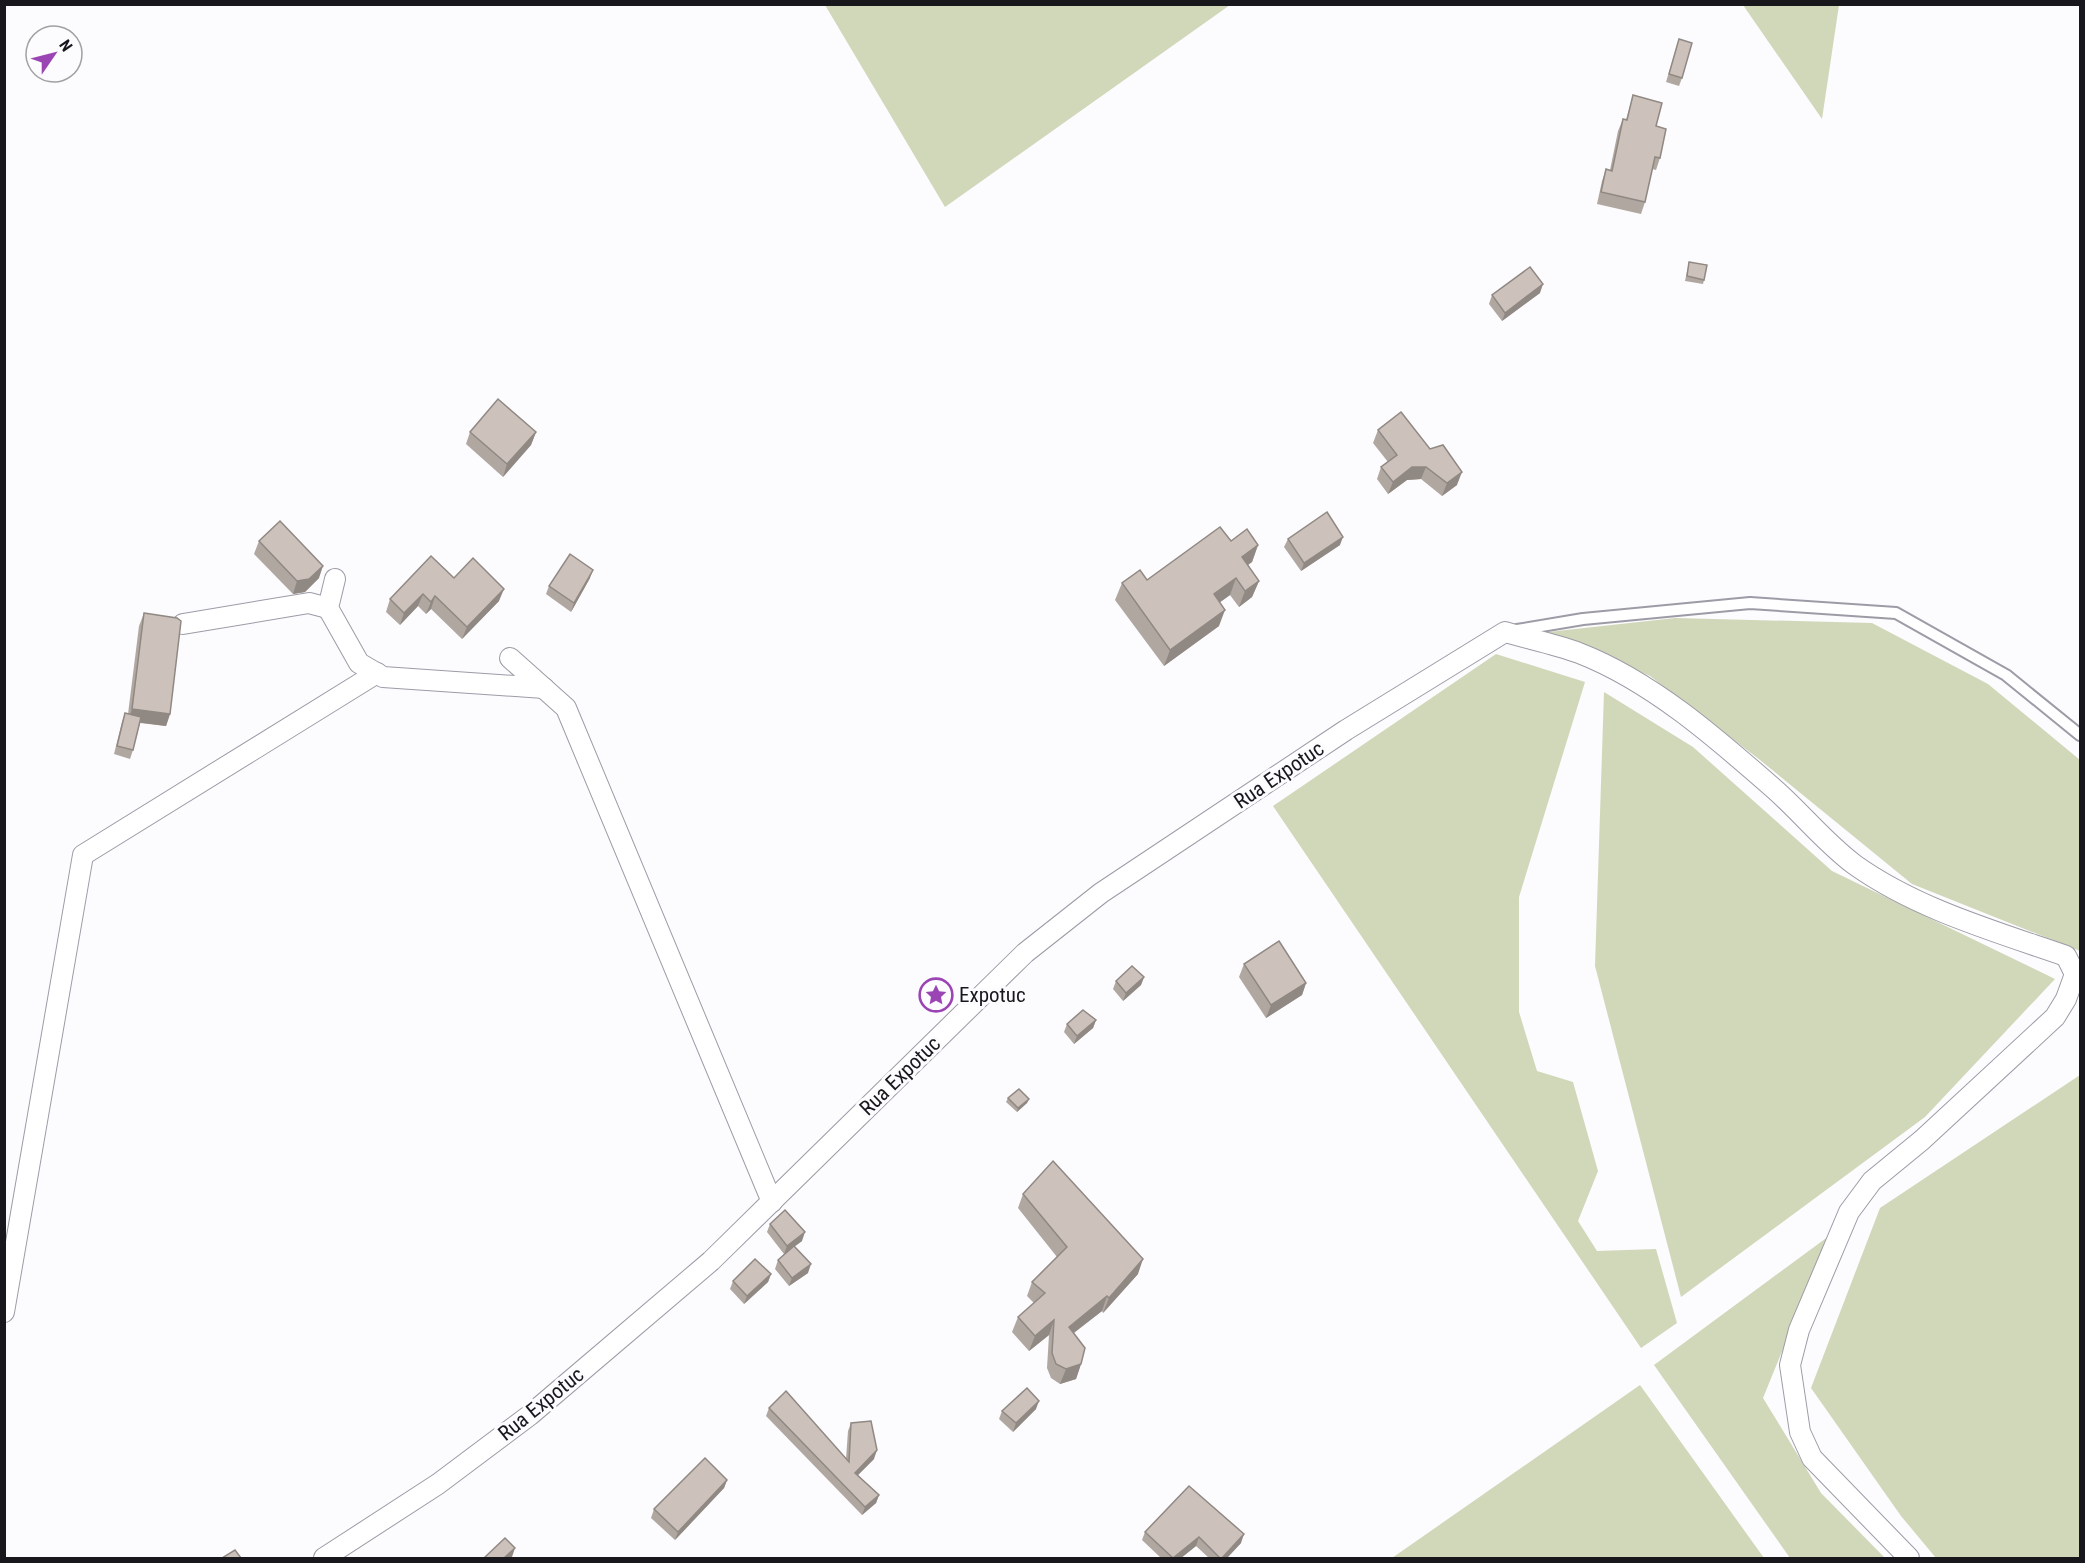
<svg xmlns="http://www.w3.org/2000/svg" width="2085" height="1563" font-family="'Roboto Condensed',sans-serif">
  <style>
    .green { fill: #d0d8b9 }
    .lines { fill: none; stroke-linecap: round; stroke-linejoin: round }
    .lane-casing { stroke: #9d9ba6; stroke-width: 14 }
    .street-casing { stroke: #9d9ba6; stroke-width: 22 }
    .lane { stroke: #fff; stroke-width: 10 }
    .street { stroke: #fff; stroke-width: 20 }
    .wall { fill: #b0a7a1 }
    .shaded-wall { fill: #908883 }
    .building { fill: #cdc2bb; stroke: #908883; stroke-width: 1.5 }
    .labels { text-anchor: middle; stroke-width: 6; stroke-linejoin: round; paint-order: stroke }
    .street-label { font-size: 21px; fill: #18171b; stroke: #fcfbfe }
    .poi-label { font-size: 21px; fill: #18171b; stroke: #fcfbfe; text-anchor: start }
  </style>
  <rect width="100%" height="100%" fill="#fcfbfe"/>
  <g class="green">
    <path d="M825,5H1230L945,207Z"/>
    <path d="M1743,5H1839L1822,119Z"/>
    <path d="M1675,618L1872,623L1988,684L2080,760V951L1912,884L1760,760L1650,676L1548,632Z"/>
    <path d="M1496,654L1585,682L1519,897V1012L1537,1071L1573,1082L1598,1171L1578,1221L1597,1251L1656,1249L1677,1323L1641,1348L1273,806Z"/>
    <path d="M1604,692L1693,747L1832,871L2055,979L1925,1117L1681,1297L1595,966Z"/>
    <path d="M2080,1075V1558H1936L1901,1516L1811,1388L1880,1208Z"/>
    <path d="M1829,1236L1763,1398L1821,1493L1885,1558H1790L1654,1365Z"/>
    <path d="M1640,1385L1764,1558H1392Z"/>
  </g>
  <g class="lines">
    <g class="lane-casing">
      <path id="lane" d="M1517,630L1583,619L1750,603L1896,613L2006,675L2080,735"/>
    </g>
    <g class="street-casing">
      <g id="street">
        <path d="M335,579L328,608L359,663L383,677L544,688"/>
        <path d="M183,624L309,603L328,608"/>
        <path d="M510,658L566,708L772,1202"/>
        <path d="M4,1312L83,855L377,673"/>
        <path d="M324,1558L438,1484L530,1415L711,1261L1025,953L1101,893L1346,730L1505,632C1529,639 1555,644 1579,653C1651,681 1715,737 1772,787C1801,812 1824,842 1855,865C1917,909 1994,931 2066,956L2075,974L2066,999L2055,1017L1922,1140L1872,1181L1849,1212L1799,1330L1790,1365L1800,1432L1812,1458L1909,1558"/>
      </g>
    </g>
    <use href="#lane" class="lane"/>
    <use href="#street" class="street"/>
  </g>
  <g class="wall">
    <path d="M1679,39L1682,78L1679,86L1666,82Z"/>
    <path d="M1633,95L1656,126L1660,158L1656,170L1652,169L1645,202L1641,214L1597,204L1602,181L1606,169L1610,170L1618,131L1623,119L1626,120Z"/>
    <path d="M1689,262L1704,280L1703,284L1685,281Z"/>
    <path d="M1540,293L1502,321L1489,304L1492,295Z"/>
    <path d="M1378,430L1457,485L1442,496L1421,479L1407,480L1388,494L1377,479L1381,467L1388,462L1373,443Z"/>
    <path d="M470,432H536L531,445L503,477L466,444Z"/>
    <path d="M1288,539L1340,545L1301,571L1284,547Z"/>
    <path d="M259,541L319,578L305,592L293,594L254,554Z"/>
    <path d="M1231,541L1258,545L1252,562L1247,565L1259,581L1252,597L1239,607L1230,595L1220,602L1219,626L1164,666L1115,600L1122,583L1147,580Z"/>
    <path d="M454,578L499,601L462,639L431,609L426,614L418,606L400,625L386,612L390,599Z"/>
    <path d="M590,578L571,612L546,594L549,586Z"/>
    <path d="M144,613L170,714L166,726L140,723L133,750L130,759L114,754L122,722L125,713L128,714L139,626Z"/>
    <path d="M1244,964L1306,983L1302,995L1266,1018L1239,977Z"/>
    <path d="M1144,977L1141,985L1123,1001L1113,989L1116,981Z"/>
    <path d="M1096,1020L1093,1028L1074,1044L1064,1032L1067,1024Z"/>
    <path d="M1008,1098L1029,1099L1027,1103L1017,1112L1006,1102Z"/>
    <path d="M1023,1194L1138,1274L1103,1313L1102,1311L1074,1333L1081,1364L1076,1379L1060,1384L1051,1378L1047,1368L1049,1335L1029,1351L1012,1332L1018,1317L1034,1303L1027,1296L1032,1282L1057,1257L1018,1208Z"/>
    <path d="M770,1224L802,1241L794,1247L808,1273L789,1286L775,1269L778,1260L784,1254L767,1232Z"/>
    <path d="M771,1274L768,1282L744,1304L730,1289L733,1281Z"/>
    <path d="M769,1408L846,1459L848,1431L851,1423L874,1459L858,1475L879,1495L876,1503L862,1515L766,1416Z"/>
    <path d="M1036,1409L1013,1432L999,1419L1002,1411Z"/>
    <path d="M727,1480L724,1488L675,1540L651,1518L654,1509Z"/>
    <path d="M1189,1486L1241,1543L1227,1558H1209L1196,1546L1181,1558H1161L1142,1540L1145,1532Z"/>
  </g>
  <g class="shaded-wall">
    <path d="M1543,284L1540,293L1502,321L1505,313Z"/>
    <path d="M536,432L531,445L503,477L507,464Z"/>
    <path d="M1412,467H1426L1421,479L1407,480L1388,494L1393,482Z"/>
    <path d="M1462,472L1457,485L1442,496L1447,483Z"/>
    <path d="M1343,537L1340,545L1301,571L1304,563Z"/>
    <path d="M1258,545L1252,562L1236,574L1242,557Z"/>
    <path d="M323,566L319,578L305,592L293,594L297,581Z"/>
    <path d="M593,570L590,578L571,612L574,603Z"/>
    <path d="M1236,578L1230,595L1208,611L1214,594Z"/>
    <path d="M1259,581L1252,597L1239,607L1245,591Z"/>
    <path d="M504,589L499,601L462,639L467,627Z"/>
    <path d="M423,594L418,606L400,625L404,613Z"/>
    <path d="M435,596L431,609L426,614L431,602Z"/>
    <path d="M1225,610L1219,626L1164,666L1170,650Z"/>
    <path d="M132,709L170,714L166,726L128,721Z"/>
    <path d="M1144,977L1141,985L1123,1001L1126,993Z"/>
    <path d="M1306,983L1302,995L1266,1018L1271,1005Z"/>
    <path d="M1096,1020L1093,1028L1074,1044L1077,1036Z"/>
    <path d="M1029,1099L1027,1103L1017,1112L1018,1108Z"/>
    <path d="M805,1232L802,1241L784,1254L787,1246Z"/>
    <path d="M1143,1259L1138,1274L1103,1313L1109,1298Z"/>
    <path d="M811,1264L808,1273L789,1286L792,1278Z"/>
    <path d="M771,1274L768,1282L744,1304L747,1296Z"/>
    <path d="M1107,1296L1102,1311L1063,1341L1069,1327Z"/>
    <path d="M1054,1320L1049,1335L1029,1351L1035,1336Z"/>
    <path d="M1081,1364L1076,1379L1060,1384L1066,1369Z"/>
    <path d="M1039,1401L1036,1409L1013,1432L1016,1423Z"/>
    <path d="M877,1450L874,1459L852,1481L855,1473Z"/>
    <path d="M727,1480L724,1488L675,1540L678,1532Z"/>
    <path d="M879,1495L876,1503L862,1515L865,1507Z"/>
    <path d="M1244,1534L1241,1543L1227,1558H1222Z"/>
    <path d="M1199,1537L1196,1546L1181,1558H1174Z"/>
    <path d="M515,1548L512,1557L510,1558H504Z"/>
  </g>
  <g class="building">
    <path d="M1679,39L1692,43L1682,78L1669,74Z"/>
    <path d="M1633,95L1662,103L1656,126L1666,129L1660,158L1655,157L1645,202L1601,192L1606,169L1612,171L1623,119L1627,120Z"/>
    <path d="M1689,262L1707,265L1704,280L1687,276Z"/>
    <path d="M1530,267L1543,284L1505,313L1492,295Z"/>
    <path d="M498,399L536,432L507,464L470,432Z"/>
    <path d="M1401,412L1430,449L1443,445L1462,472L1447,483L1426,467H1412L1393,482L1381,467L1397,455L1378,430Z"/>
    <path d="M1327,512L1343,537L1304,563L1288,539Z"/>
    <path d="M280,521L323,566L309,579L297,581L259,541Z"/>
    <path d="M1220,527L1231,541L1247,529L1258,545L1242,557L1259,581L1245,591L1236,578L1214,594L1225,610L1170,650L1122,583L1140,570L1147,580Z"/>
    <path d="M570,554L593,570L574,603L549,586Z"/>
    <path d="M431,556L454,578L473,558L504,589L467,627L435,596L431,602L423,594L404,613L390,599Z"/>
    <path d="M144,613L177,618L181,621L170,714L132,709Z"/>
    <path d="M125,713L141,717L133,750L117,746Z"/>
    <path d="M1279,941L1306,983L1271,1005L1244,964Z"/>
    <path d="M1132,966L1144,977L1126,993L1116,981Z"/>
    <path d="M1083,1010L1096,1020L1077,1036L1067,1024Z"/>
    <path d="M1019,1089L1029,1099L1018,1108L1008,1098Z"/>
    <path d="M1053,1161L1143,1259L1109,1298L1107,1296L1069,1327L1085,1348L1081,1364L1066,1369L1056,1364L1052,1353L1054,1320L1035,1336L1018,1317L1045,1293L1032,1282L1067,1247L1023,1194Z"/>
    <path d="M785,1210L805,1232L787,1246L770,1224Z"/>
    <path d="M794,1246L811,1264L792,1278L778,1260Z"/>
    <path d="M755,1259L771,1274L747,1296L733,1281Z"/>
    <path d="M1027,1388L1039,1401L1016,1423L1002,1411Z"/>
    <path d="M786,1391L849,1462L851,1423L871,1421L877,1450L855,1473L879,1495L865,1507L769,1408Z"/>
    <path d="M705,1458L727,1480L678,1532L654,1509Z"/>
    <path d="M1189,1486L1244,1534L1222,1558H1220L1199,1537L1173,1558L1145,1532Z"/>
    <path d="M505,1538L515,1548L504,1558H487L485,1557Z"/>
    <path d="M235,1550L241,1558H222Z"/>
  </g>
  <defs>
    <g id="sight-ring" transform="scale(1.725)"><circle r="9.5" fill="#fcfbfe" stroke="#9a45b3" stroke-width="1.5"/><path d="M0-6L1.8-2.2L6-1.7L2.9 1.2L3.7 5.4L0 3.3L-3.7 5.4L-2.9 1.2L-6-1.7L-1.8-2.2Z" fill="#9a45b3"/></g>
  </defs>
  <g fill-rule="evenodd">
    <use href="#sight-ring" x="936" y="995"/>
  </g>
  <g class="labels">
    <g class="street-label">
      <text transform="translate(1279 775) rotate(-34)" y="7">Rua Expotuc</text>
      <text transform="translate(900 1076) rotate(-44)" y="7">Rua Expotuc</text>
      <text transform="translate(541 1404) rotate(-39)" y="7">Rua Expotuc</text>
    </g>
    <g class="poi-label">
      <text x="959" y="1002">Expotuc</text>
    </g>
  </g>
  <rect width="2085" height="1563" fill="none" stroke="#18171b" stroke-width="12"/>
  <g transform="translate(54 54) rotate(55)"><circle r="28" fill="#fcfbfe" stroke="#a1a0a3" stroke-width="1.5"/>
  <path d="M0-4.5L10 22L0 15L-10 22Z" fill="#9a45b3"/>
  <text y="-9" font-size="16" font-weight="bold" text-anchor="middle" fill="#18171b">N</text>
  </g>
</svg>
